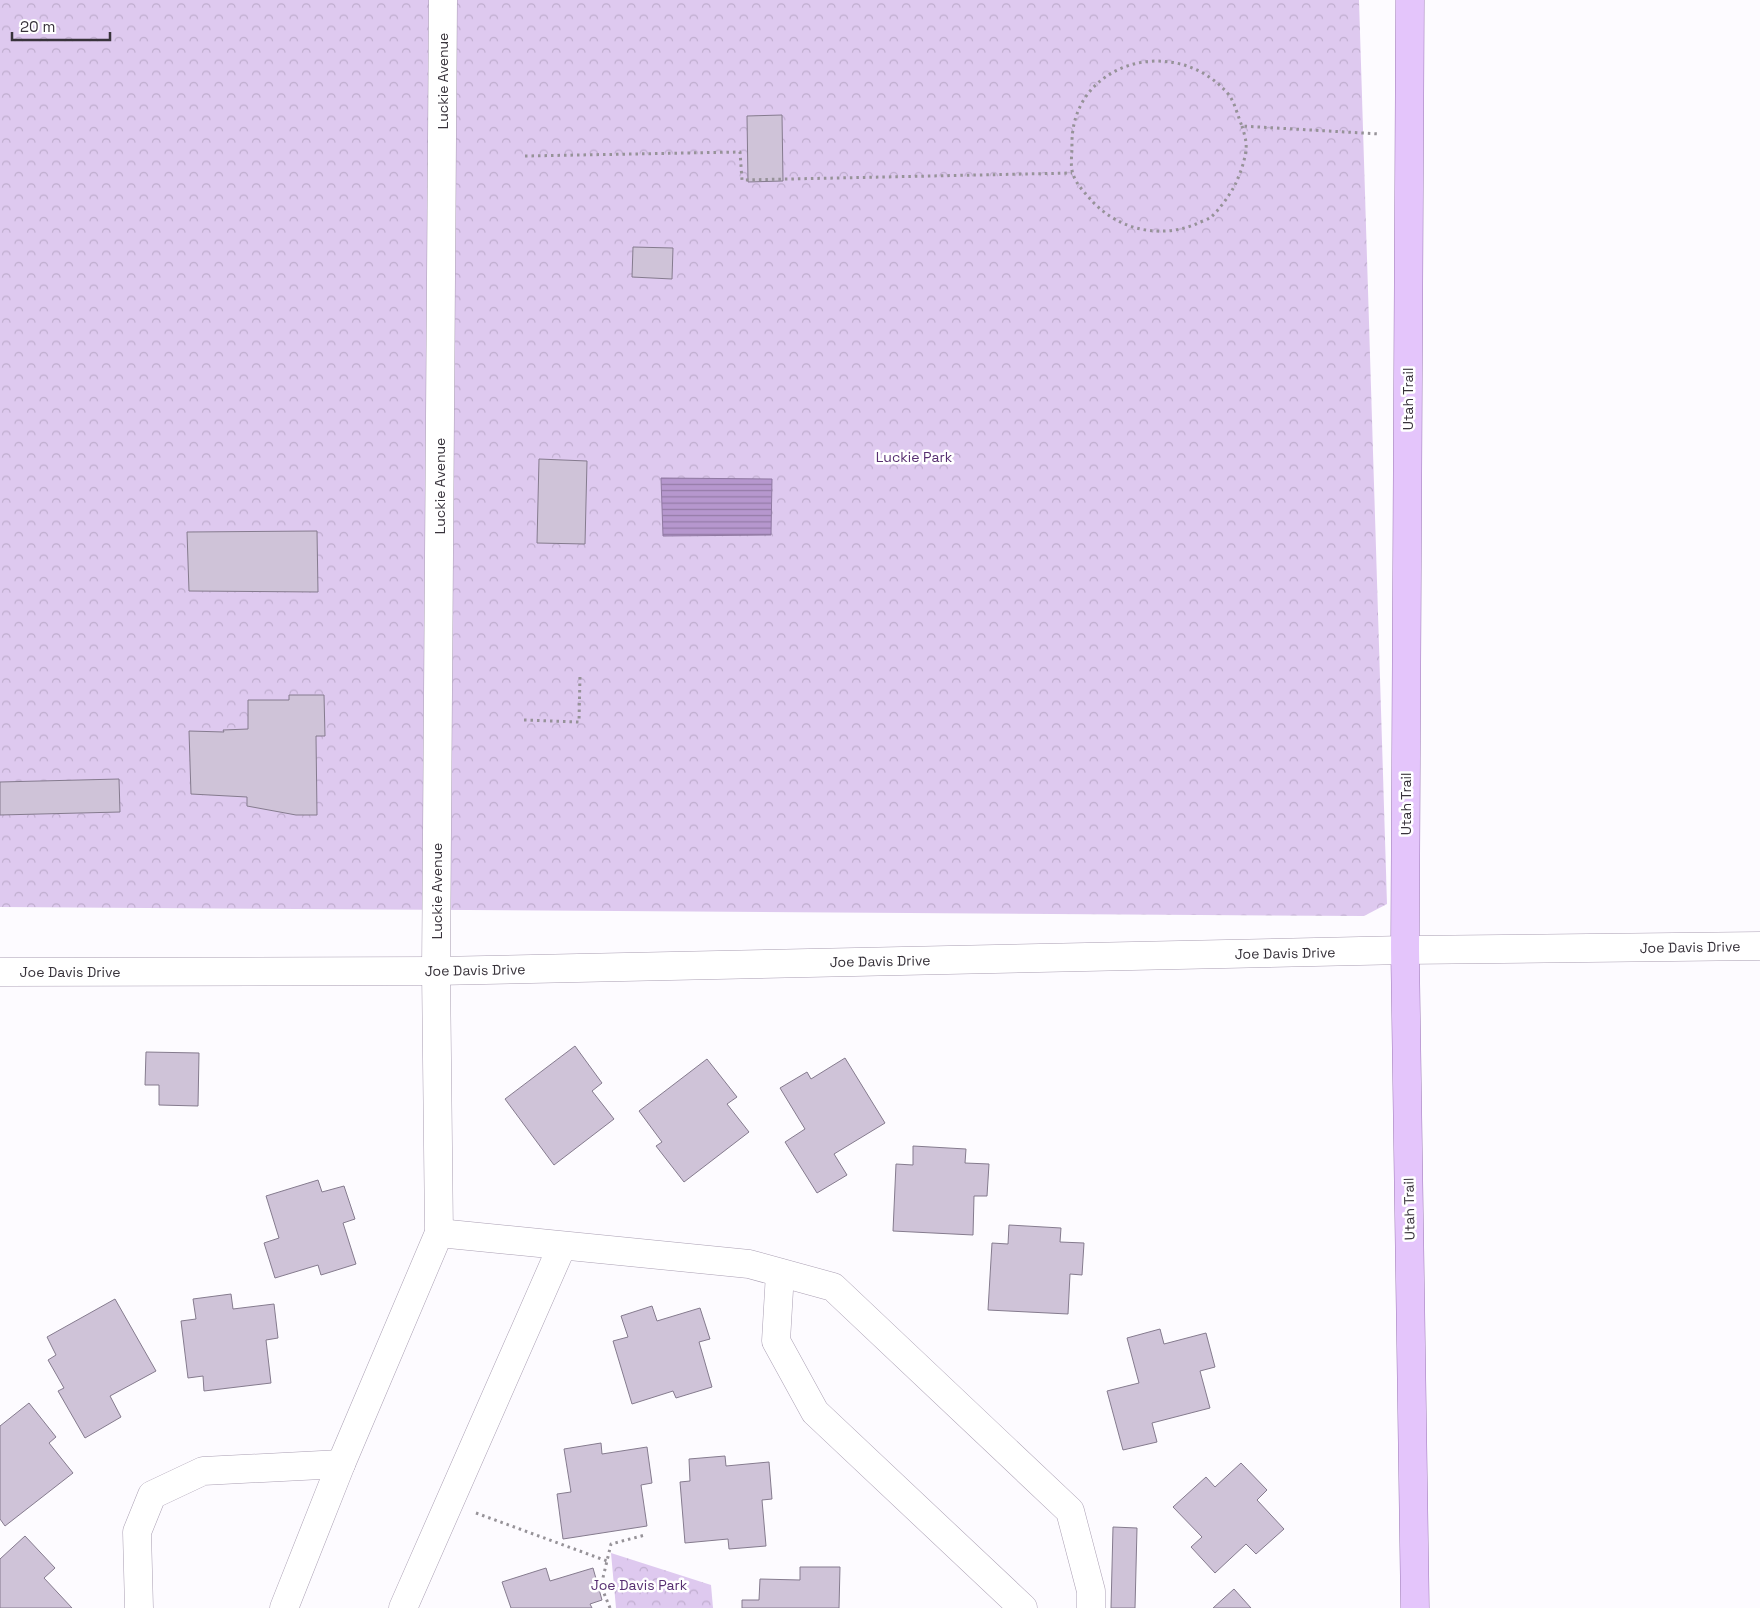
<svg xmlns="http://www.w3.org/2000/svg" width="1760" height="1608" font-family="'Space Grotesk',sans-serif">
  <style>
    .park { fill: url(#park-crowns) }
    .water { fill: url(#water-rules); stroke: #9079a2 }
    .building { fill: #cfc3d8; stroke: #857b8e }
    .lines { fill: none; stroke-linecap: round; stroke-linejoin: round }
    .minor-casing { stroke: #aa9fb3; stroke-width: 29 }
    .major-casing { stroke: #9c79b6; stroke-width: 29 }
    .path { stroke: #969298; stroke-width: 3; stroke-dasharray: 2.5 4; stroke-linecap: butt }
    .minor { stroke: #fff; stroke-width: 28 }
    .major { stroke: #e4c5fb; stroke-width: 28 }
    .labels { text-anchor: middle; stroke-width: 5; stroke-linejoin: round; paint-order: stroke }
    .street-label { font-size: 14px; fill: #38333b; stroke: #fff }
    .park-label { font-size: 14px; fill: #572f71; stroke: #fff }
  </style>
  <defs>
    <pattern id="park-crowns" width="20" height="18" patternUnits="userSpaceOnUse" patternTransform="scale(1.25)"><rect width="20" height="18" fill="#dec9ef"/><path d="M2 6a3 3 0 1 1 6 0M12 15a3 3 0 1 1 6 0" fill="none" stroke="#bfadce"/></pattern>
    <pattern id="water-rules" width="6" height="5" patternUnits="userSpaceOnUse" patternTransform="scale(1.25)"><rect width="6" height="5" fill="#b697ce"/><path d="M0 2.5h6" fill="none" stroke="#957ca8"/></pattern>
  </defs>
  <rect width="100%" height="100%" fill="#fdfbff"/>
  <g class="park">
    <path d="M0,0H1359L1387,904L1364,916L0,907Z"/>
    <path d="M611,1553L711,1585L713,1608H616Z"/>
  </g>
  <path class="water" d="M661,478L772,479L771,535L663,536Z"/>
  <g class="building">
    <path d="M782,115L783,181L748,182L747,116Z"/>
    <path d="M633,247L673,248L672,279L632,277Z"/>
    <path d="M539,459L587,461L585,544L537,543Z"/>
    <path d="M317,531L318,592L189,591L187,532Z"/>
    <path d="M289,695H324L325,736H316L317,815H296L247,806V797L191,794L189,731L224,732L223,730L248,729V700H289Z"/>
    <path d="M119,779L120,812L0,815V782Z"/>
    <path d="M575,1046L602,1083L592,1091L614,1119L554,1165L505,1099Z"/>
    <path d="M146,1052L199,1053L198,1106L159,1105V1085H145Z"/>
    <path d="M845,1058L885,1123L834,1154L847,1175L817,1193L785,1142L805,1129L780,1088L807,1072L811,1079Z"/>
    <path d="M707,1059L737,1097L727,1104L749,1132L684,1182L656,1146L662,1142L639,1111Z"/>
    <path d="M913,1146L966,1149L965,1163L989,1164L987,1196H974L973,1235L893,1231L896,1164L913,1165Z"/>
    <path d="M318,1180L322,1192L344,1186L355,1219L343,1223L356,1264L321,1275L318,1265L275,1278L264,1243L279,1238L266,1196Z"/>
    <path d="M1009,1225L1061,1228L1060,1242L1084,1243L1082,1275L1070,1274L1068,1314L988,1310L992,1243L1008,1244Z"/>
    <path d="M231,1294L233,1309L274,1304L278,1338L266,1340L271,1383L204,1391L203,1376L188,1378L181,1321L196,1319L193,1299Z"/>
    <path d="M115,1299L156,1371L110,1396L121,1417L85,1438L58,1391L64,1388L48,1360L56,1355L47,1337Z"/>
    <path d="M652,1306L657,1321L700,1308L710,1339L699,1342L712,1387L676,1398L673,1391L632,1404L613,1341L628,1337L621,1316Z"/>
    <path d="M1160,1329L1164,1344L1206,1333L1215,1367L1200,1371L1210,1408L1152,1423L1157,1442L1123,1450L1107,1391L1139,1383L1127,1338Z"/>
    <path d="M29,1403L56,1437L49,1443L73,1473L5,1526L0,1519V1426Z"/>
    <path d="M601,1443L602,1454L647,1447L652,1483L641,1485L647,1526L563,1539L557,1494L571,1492L564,1449Z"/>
    <path d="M725,1456L726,1466L769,1462L772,1499L762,1500L766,1546L729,1549L728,1539L685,1543L680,1482L690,1481L689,1459Z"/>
    <path d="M1241,1463L1267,1490L1257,1500L1284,1529L1256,1554L1246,1544L1215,1573L1191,1547L1202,1537L1173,1507L1206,1477L1215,1487Z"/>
    <path d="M1113,1527L1137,1528L1135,1608H1111Z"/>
    <path d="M25,1536L55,1568L44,1578L72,1608H0V1559Z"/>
    <path d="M800,1567H840L839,1608H742V1600H759L760,1579L800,1580Z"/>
    <path d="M546,1568L550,1581L593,1568L602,1600L590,1604L592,1608H511L502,1582Z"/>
    <path d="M1234,1589L1251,1608H1213Z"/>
  </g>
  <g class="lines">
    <g class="minor-casing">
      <g id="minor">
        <path d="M0,972L436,971L1405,950L1760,946"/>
        <path d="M439,1233L749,1264L833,1287L1070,1511L1091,1591V1608"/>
        <path d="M780,1273L776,1341L815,1412L1023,1608"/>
        <path d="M139,1608L137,1532L152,1495L203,1471L341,1464"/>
        <path d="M284,1608L341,1464L439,1233L436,971L443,0"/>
        <path d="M403,1608L562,1246"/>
      </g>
    </g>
    <g class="major-casing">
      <path id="major" d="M1410,0L1405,950L1415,1608"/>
    </g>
    <g class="path">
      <path d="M1242,126C1244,133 1247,142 1246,149C1245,161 1240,174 1235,185C1229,196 1220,209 1210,218C1206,220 1200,222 1196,224C1160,239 1119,230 1092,201C1085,193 1076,184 1073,174C1070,166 1072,155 1072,147C1069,61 1177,32 1229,95C1235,103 1238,117 1242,126L1379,134"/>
      <path d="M525,156L740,152L742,180L1072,173"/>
      <path d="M524,720L579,722L580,675"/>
      <path d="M476,1513L607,1561"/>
      <path d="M610,1608L601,1586L611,1544L645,1535"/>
    </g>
    <use href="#minor" class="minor"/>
    <use href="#major" class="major"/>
  </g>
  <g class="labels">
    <g class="street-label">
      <text transform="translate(443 81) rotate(-90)" y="5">Luckie Avenue</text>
      <text transform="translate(1408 399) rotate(-90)" y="5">Utah Trail</text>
      <text transform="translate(440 486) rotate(-90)" y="5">Luckie Avenue</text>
      <text transform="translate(1406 804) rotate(-90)" y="5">Utah Trail</text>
      <text transform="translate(437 891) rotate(-90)" y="5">Luckie Avenue</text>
      <text transform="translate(1690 947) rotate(-1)" y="5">Joe Davis Drive</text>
      <text transform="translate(1285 953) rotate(-1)" y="5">Joe Davis Drive</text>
      <text transform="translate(880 961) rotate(-1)" y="5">Joe Davis Drive</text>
      <text transform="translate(475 970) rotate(-1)" y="5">Joe Davis Drive</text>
      <text x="70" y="977">Joe Davis Drive</text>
      <text transform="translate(1409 1209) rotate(-91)" y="5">Utah Trail</text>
    </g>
    <g class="park-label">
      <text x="914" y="462">Luckie Park</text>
      <text x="639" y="1590">Joe Davis Park</text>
    </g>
  </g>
  <path d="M12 32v8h98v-8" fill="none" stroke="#38333b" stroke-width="2.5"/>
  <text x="20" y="32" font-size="15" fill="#38333b" stroke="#ffffff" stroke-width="4" paint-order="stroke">20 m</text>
</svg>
